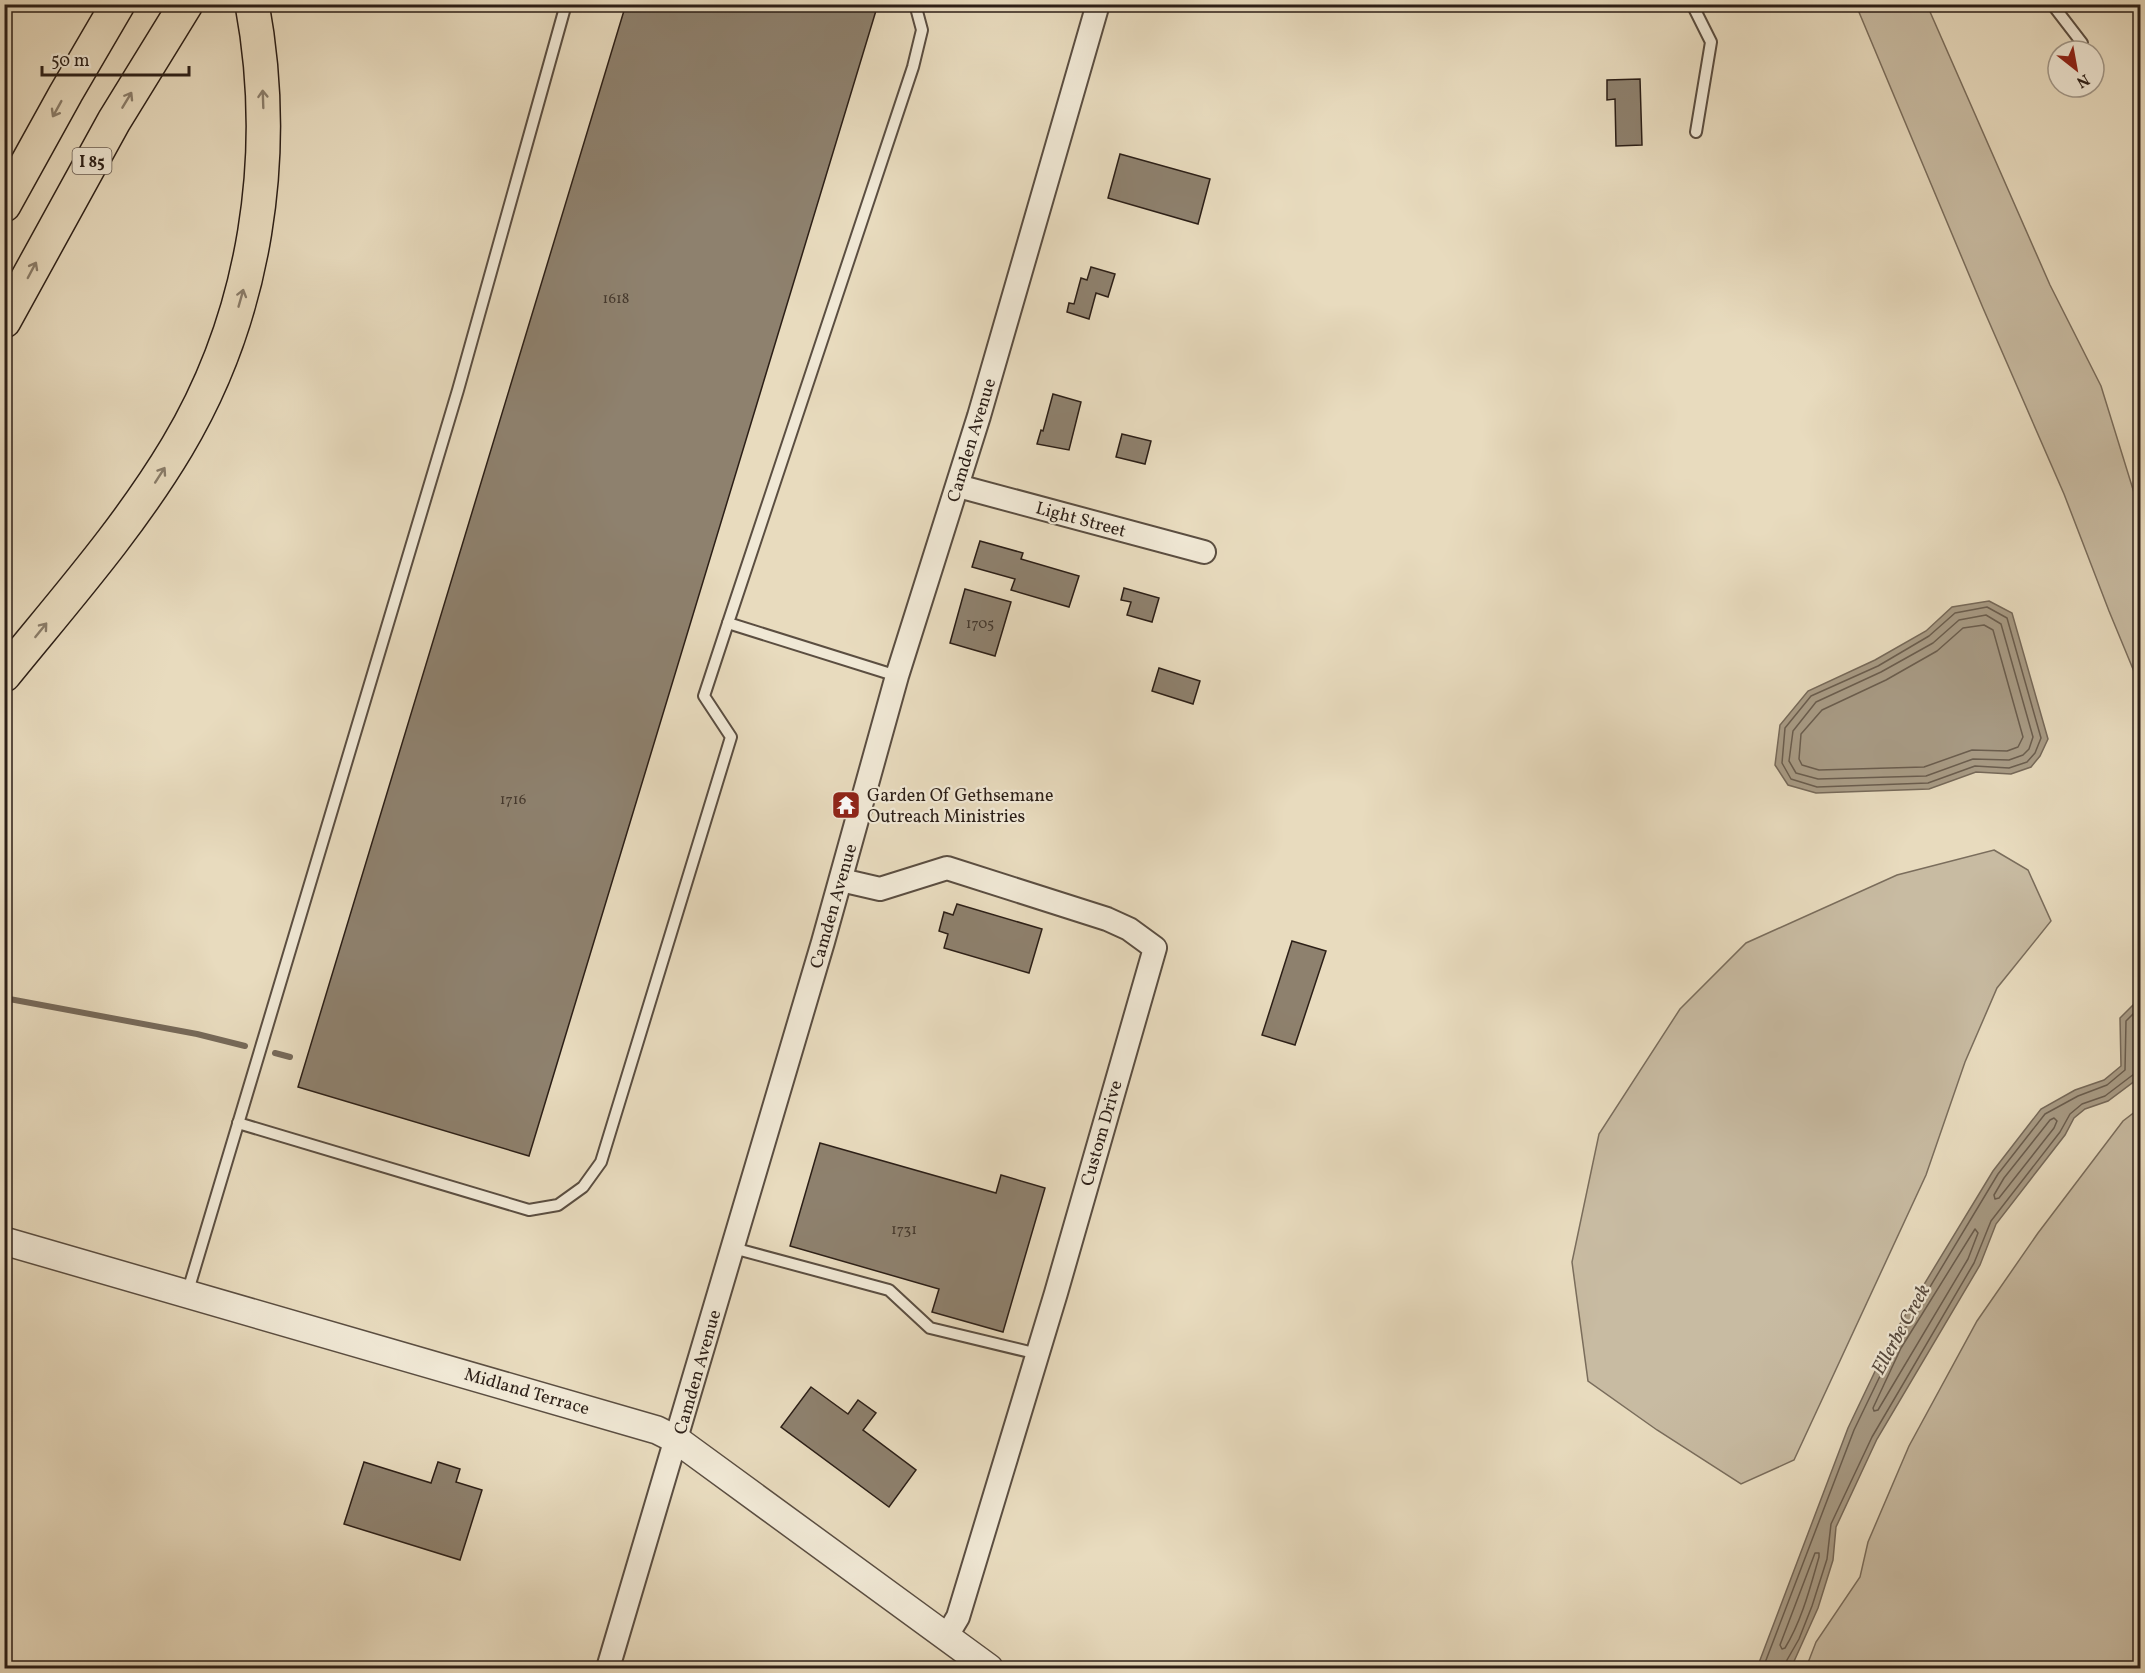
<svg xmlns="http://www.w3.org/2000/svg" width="2145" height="1673" font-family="Vollkorn,serif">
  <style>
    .green { fill: #c8bba2; stroke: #7a6d5c; stroke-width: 1.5 }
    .water { fill: #a89b85; stroke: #766959; stroke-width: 1.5 }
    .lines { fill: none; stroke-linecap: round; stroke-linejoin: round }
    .shore { stroke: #6a5d4e; stroke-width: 1.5 }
    .stream { stroke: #766959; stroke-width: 6 }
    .building { fill: #8e816e; stroke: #2c1f17; stroke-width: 1.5 }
    .service-casing { stroke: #5b4e41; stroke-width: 14 }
    .minor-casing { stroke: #5b4e41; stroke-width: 26 }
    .tertiary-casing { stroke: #5b4e41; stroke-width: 30 }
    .motorway-casing { stroke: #2c1f17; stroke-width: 36 }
    .service { stroke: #f0e8d5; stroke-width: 10 }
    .minor { stroke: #f0e8d5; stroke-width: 22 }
    .tertiary { stroke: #f0e8d5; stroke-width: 27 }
    .motorway { stroke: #e8dbbe; stroke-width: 33 }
    .oneway { stroke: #8a7d6a }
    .labels { text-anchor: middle; stroke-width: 4.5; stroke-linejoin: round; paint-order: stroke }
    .number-label { font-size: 15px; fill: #44382d }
    .shield { fill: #f0e8d5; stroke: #675b50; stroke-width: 1.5 }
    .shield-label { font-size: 16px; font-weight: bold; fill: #2c1f17 }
    .street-label { font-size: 18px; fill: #2c1f17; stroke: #f0e8d5 }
    .poi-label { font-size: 18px; fill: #2c1f17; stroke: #f0e8d5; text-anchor: start }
    .water-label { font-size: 20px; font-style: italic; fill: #574a3e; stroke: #f0e8d5 }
  </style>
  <rect width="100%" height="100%" fill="#e8dbbe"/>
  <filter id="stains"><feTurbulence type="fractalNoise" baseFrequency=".00333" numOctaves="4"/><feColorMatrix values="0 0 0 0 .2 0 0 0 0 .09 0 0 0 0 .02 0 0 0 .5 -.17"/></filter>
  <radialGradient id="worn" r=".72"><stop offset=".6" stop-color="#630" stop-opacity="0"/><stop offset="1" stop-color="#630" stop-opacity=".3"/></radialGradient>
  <g class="green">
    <path d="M1856,5H1927L2050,285L2101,386L2140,512V686L2109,611L2064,494L1983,308Z"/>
    <path d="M1994,850L2028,870L2051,921L1997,988L1965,1062L1926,1175L1794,1460L1741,1484L1657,1430L1588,1381L1572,1262L1599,1134L1680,1009L1746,943L1897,875Z"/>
    <path d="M2140,1108V1668H1806L1816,1642L1860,1577L1868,1542L1909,1446L1977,1321L2038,1233L2123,1121Z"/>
  </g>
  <g class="water">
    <path d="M1989,601L2012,613L2048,739L2040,756L2031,767L2011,774L1976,772L1929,789L1816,793L1788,785L1775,765L1780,725L1808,691L1875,660L1926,631L1952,607Z"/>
    <path d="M2140,998V1077L2108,1101L2085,1109L2074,1118L2065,1135L1996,1224L1980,1265L1877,1439L1836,1527L1833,1560L1818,1608L1791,1668H1757L1848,1428L1889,1342L1993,1171L2041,1109L2075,1090L2104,1080L2121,1066L2120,1018Z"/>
  </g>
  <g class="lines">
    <g class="shore">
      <path d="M1987,607L2007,618L2041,738L2035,753L2027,762L2009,768L1975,766L1928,783L1817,787L1791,779L1782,763L1785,728L1811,696L1878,666L1929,636L1955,613Z"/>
      <path d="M1986,615L2001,624L2033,737L2029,749L2023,755L2009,760L1973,759L1926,776L1818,779L1796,773L1789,761L1793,731L1816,702L1881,672L1933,643L1959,620Z"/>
      <path d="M1984,625L1993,630L2023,737L2018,747L2007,751L1972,750L1924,767L1819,770L1802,765L1799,759L1801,734L1822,710L1886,680L1937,651L1963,628Z"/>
      <path d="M2054,1118L2057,1121L2054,1128L1999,1198L1995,1199L1994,1195L2004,1178L2050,1120Z"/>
      <path d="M1975,1229L1978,1233L1968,1259L1878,1410L1874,1411L1873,1408L1901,1348Z"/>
      <path d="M1815,1553H1819V1557C1810,1588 1802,1620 1785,1648L1782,1649L1780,1645Z"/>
      <path d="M1763,1668L1854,1430L1895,1345L1998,1174L2045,1114L2078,1096L2107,1085L2125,1070L2126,1021L2140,1007"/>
      <path d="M1785,1668L1787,1660L1799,1639L1812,1606L1827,1559L1831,1524L1872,1437L1974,1263L1991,1221L2060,1132L2070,1114L2082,1104L2105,1096L2134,1074L2140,1072"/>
    </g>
    <g class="stream">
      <path d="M4,998L197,1034L245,1046"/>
      <path d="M275,1053L290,1057"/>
    </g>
  </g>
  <g class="building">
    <path d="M626,4H878L529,1156L298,1087Z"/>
    <path d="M1640,79L1642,145L1616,146L1615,99L1607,100V80Z"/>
    <path d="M1120,154L1210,179L1198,224L1108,198Z"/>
    <path d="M1091,267L1115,274L1108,297L1096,293L1089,319L1067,312L1069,303L1074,304L1081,278L1087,280Z"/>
    <path d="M1053,394L1081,402L1069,450L1037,444L1041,430L1043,431Z"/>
    <path d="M1122,434L1151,441L1145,464L1116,457Z"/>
    <path d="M980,541L1023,553L1021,559L1079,576L1069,607L1011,590L1015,579L972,567Z"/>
    <path d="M1124,588L1159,598L1152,622L1127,615L1131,602L1121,600Z"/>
    <path d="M965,589L1011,602L995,656L950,643Z"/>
    <path d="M1159,668L1200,681L1193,704L1152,691Z"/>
    <path d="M957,904L1042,929L1029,973L944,948L948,934L939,931L944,912L953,915Z"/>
    <path d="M1292,941L1326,951L1295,1045L1262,1035Z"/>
    <path d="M820,1143L996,1193L1001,1175L1045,1188L1003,1332L932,1312L939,1289L790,1246Z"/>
    <path d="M811,1387L848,1414L858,1400L876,1413L863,1430L916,1470L889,1507L781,1427Z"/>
    <path d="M364,1462L431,1483L438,1462L460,1469L456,1482L482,1490L460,1560L344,1524Z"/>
  </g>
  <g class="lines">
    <g class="service-casing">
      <g id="service">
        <path d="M1692,4L1711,42L1696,132"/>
        <path d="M2052,4L2082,43"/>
        <path d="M897,676L728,623L913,67L922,30L915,4"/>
        <path d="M238,1123L529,1210L558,1205L583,1187L601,1162L731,737L704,696L728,623"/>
        <path d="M733,1248L889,1290L930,1328L1038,1354"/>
        <path d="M187,1294L458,390L566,4"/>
      </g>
    </g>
    <g class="minor-casing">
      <g id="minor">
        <path d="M958,486L1204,552"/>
        <path d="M841,880L880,889L947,868L1107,919L1129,929L1155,948L1056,1293L958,1617L946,1637"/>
        <path d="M608,1668L823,942L897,676L979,416L1098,4"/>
      </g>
    </g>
    <g class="tertiary-casing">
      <path id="tertiary" d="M4,1241L657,1430L677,1440L989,1668"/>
    </g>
    <g class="motorway-casing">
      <g id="motorway">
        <path d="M4,205L66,93L118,4"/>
        <path d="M4,321L114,121L186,4"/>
        <path d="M4,675C64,601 128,529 177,447C256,315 280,155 252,4"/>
      </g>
    </g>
    <use href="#service" class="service"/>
    <use href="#minor" class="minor"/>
    <use href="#tertiary" class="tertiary"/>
    <use href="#motorway" class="motorway"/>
  </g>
  <defs><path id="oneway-shaft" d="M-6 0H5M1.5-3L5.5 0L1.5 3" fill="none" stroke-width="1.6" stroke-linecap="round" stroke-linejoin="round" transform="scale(1.5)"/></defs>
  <g class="oneway">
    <use href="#oneway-shaft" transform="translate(263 99) rotate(-92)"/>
    <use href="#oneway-shaft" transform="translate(127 100) rotate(-59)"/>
    <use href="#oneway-shaft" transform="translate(57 109) rotate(119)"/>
    <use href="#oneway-shaft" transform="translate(32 270) rotate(-62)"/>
    <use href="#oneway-shaft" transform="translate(241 298) rotate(-74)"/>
    <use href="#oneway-shaft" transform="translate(160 475) rotate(-57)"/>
    <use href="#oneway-shaft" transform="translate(41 630) rotate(-51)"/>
  </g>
  <defs>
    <g id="temple-square" transform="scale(1.5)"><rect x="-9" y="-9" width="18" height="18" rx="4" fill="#8f2418" stroke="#f0e8d5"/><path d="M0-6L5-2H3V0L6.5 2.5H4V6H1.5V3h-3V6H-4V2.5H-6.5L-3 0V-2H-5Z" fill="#fff"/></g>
  </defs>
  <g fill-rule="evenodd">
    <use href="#temple-square" x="846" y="805"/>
  </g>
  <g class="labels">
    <g class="number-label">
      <text x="616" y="303">1618</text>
      <text x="980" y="628">1705</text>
      <text x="513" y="804">1716</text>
      <text x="904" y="1234">1731</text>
    </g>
    <rect class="shield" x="72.5" y="148" width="39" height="26" rx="4.5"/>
    <g class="shield-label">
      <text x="92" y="167">I 85</text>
    </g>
    <g class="street-label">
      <text transform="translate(971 440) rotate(-73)" y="6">Camden Avenue</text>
      <text transform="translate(1081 519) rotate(15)" y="6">Light Street</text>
      <text transform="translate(833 906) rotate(-74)" y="6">Camden Avenue</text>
      <text transform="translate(1101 1133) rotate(-74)" y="6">Custom Drive</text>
      <text transform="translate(697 1372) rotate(-74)" y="6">Camden Avenue</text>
      <text transform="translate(527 1391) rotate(16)" y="6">Midland Terrace</text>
    </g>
    <g class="poi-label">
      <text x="867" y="801">Garden Of Gethsemane<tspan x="867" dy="21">Outreach Ministries</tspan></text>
    </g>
    <g class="water-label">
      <text transform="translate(1900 1329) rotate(-61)" y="7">Ellerbe Creek</text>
    </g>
  </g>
  <rect width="2145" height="1673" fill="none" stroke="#e8dbbe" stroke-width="24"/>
  <rect x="6" y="6" width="2133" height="1661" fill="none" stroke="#2c1f17" stroke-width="3"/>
  <rect x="12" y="12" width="2121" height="1649" fill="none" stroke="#2c1f17" stroke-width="1.5"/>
  <g transform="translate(2076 69) rotate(149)"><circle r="28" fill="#f0e8d5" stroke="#a29889" stroke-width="1.5"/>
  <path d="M0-4.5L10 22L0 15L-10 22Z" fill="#8f2418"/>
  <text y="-9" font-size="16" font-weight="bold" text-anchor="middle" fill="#2c1f17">N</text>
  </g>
  <path d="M42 66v9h147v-9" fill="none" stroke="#2c1f17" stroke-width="3"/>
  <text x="51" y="66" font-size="18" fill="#2c1f17" stroke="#f0e8d5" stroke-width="4.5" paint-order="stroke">50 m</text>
  <rect width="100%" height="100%" filter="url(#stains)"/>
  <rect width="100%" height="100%" fill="url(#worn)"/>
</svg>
